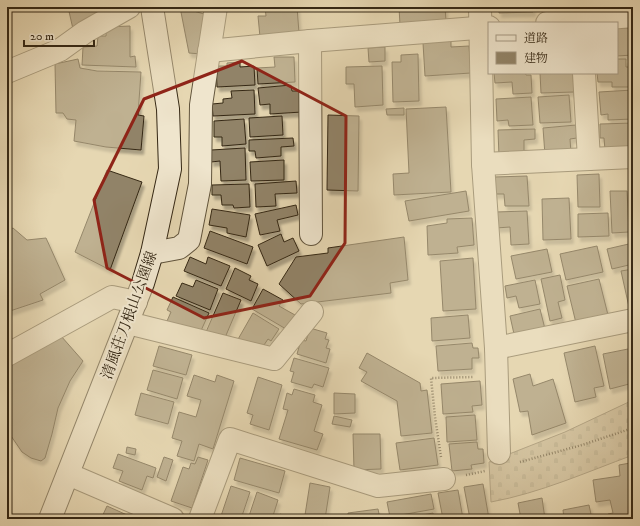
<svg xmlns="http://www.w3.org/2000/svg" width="640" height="526" font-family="'IM FELL DW Pica','Noto Serif JP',serif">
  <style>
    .cemetery { fill: url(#cemetery-stones); stroke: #7e7056 }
    .building { fill: #918367; stroke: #352815; filter: url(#shadow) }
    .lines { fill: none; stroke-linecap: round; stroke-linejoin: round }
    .street-casing { stroke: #61543c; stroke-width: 24 }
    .secondary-casing { stroke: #352815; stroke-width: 24 }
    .path { stroke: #352815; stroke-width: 2.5; stroke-dasharray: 1 2; stroke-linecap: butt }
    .street { stroke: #efe5cd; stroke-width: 22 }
    .secondary { stroke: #efe5cd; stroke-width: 22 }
    .marked { fill: none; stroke: #8f2418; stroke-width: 3; stroke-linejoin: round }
    .labels { text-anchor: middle; stroke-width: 4; stroke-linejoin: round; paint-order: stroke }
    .street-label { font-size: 15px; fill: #352815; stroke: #efe5cd }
  </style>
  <defs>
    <pattern id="cemetery-stones" width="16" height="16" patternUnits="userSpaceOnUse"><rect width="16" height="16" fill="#c8b997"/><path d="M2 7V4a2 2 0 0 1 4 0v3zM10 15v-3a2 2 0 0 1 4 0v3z" fill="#ac9f81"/></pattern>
    <filter id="shadow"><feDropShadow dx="2.5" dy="4.5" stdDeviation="1" flood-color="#0004"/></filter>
  </defs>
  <rect width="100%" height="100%" fill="#e6d7b2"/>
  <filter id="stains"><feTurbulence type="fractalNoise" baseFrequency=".005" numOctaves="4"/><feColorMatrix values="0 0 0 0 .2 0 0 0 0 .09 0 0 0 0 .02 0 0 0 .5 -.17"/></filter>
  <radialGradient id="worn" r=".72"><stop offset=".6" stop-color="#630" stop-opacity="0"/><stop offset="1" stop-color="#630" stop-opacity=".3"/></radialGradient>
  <path class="cemetery" d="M633,400V455C587,472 540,493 491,502L489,462L565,432Z"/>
  <g class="building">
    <path d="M68,7H112L73,29Z"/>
    <path d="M180,7L204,14L201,54L189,53Z"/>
    <path d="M265,7H297L299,33L260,37L258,16H266Z"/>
    <path d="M399,7H445L446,21L400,25Z"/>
    <path d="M499,7H533V12L499,13Z"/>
    <path d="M130,26V57L135,56L136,67L82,65L83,47L97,46L98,36H106V27Z"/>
    <path d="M617,28H631L633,55L617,56Z"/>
    <path d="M451,41V47L469,46L471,73L425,76L423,43Z"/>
    <path d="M385,47V61L369,62L368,48Z"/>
    <path d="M418,54L419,101L393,102L392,62H401V55Z"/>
    <path d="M274,57H294L295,82L258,84L257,68L275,67Z"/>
    <path d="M78,59L80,68L97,71L141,72L138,115L144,116L141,150L106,147L74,141L76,120L67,119L63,113H56L55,64Z"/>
    <path d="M617,59H626V67H632L633,87H612V82H598L597,73H617Z"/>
    <path d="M240,62V67L254,66L255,85L217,87L216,66H227V63Z"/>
    <path d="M382,66L383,105L355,107L354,84H346V67Z"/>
    <path d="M494,73H525L526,75H531L532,93L513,94L512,82L495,83Z"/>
    <path d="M540,73H573L574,92L541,93Z"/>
    <path d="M291,85L292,91H300L302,112L270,114V104L260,105L258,88Z"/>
    <path d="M254,90L255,114L213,116L212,104L223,103V99L232,98L231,91Z"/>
    <path d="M633,90V119L608,120V114L601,115L599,92Z"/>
    <path d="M569,95L571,122L540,123L538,97Z"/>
    <path d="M531,97L533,125L509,126L508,120L497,121L496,99Z"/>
    <path d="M446,107L451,192L394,195L393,174L409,173L406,109Z"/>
    <path d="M404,108V115H387L386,109Z"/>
    <path d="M328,115L359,116L358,191L327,190Z"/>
    <path d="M282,116L283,135L250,137L249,118Z"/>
    <path d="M244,119L246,144L222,146V137H214V121Z"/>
    <path d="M633,123V149L605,150L604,138H600V124Z"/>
    <path d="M576,125L577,138L570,139L571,153L545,155L543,128Z"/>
    <path d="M535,129V139L524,140V156L499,157L498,130Z"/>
    <path d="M293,138L294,146L281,147V156L256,158L255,151H249V140Z"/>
    <path d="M245,148L246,180L221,181L220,161L211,162V150Z"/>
    <path d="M284,160V180L251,181L250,162Z"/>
    <path d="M107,170L142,182L110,270L75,252Z"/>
    <path d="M599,174L600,207H578L577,175Z"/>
    <path d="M527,176L529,206H505L504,194H494V177Z"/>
    <path d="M296,181L297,193L275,194L276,206L256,207L255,184Z"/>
    <path d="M249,184L250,207L234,208L233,205H222L221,195H212V185Z"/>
    <path d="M466,191L469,211L409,221L405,201Z"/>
    <path d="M610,191H627L629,232L612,233Z"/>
    <path d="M569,198L571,239L543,240L542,199Z"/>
    <path d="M296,205L298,215L277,220L280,231L260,235L255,214Z"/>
    <path d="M212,209L250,215L246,237L227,233V228L209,225Z"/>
    <path d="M527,211L529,244L511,245L510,227L496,228L495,212Z"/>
    <path d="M608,213L609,236L578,237V214Z"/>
    <path d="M472,218L474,245L457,247L458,253L428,255L427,226L447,223V219Z"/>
    <path d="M13,228L27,240L46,238L65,280L40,294L43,300L10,311L7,307V231Z"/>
    <path d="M210,231L253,247L247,264L204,248Z"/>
    <path d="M281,234L284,242L293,238L299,251L267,266L258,245Z"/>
    <path d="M404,237L408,280L390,283L391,293L301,304L279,284L296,257L328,253V248Z"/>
    <path d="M633,243V264L612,269L607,249Z"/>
    <path d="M597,246L603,272L566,280L560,254Z"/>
    <path d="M547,249L552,272L516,279L511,256Z"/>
    <path d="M190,257L206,264L208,257L230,266L221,286L184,271Z"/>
    <path d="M473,258L476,309L443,311L440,261Z"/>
    <path d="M235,268L251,276L249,280L258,284L251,301L226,289Z"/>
    <path d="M633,269V306L629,307L621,271Z"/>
    <path d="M560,275L565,300L558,302L562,318L550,321L541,279Z"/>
    <path d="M599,279L608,315L576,323L567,286Z"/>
    <path d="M196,280L218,289L210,310L176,296L182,283L193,287Z"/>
    <path d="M535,280L540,304L519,308L516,296L507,298L505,286Z"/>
    <path d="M263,289L283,300L279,306L295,315L286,329L252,309Z"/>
    <path d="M223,293L241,300L224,340L206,332Z"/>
    <path d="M173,297L209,313L199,335L167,321L171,312L167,310Z"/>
    <path d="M540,309L545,329L514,334L510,316Z"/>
    <path d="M253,313L279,329L271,341L268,339L262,348L237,341Z"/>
    <path d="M468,315L470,338L432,341L431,318Z"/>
    <path d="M310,328L327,333L325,339L329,340L326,348L330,349L326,363L297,354L301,340L306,341Z"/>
    <path d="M61,336L83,361L70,381L58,408L52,434L45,458L41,461L31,458L22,452L7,430V364Z"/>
    <path d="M472,343L473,348H478L479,358H472V369L438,371L436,346Z"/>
    <path d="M159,346L192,355L186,375L153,366Z"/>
    <path d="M595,346L604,386L594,388L596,397L575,402L564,353Z"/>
    <path d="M633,348V383L610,389L603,354Z"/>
    <path d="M367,353L420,383L421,391L427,390L432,433L401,436L397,401L361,381L367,372L359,368Z"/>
    <path d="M294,358L329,368L323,387L314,384L312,388L291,382L294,372L290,371Z"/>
    <path d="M153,370L183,378L177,399L147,390Z"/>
    <path d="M530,374L533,386L553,379L566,423L532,435L528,411L520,412L513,379Z"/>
    <path d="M194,375L215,382L217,375L234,381L213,449L199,444L194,461L177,456L182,441L172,438L179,412L196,417L201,400L187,396Z"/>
    <path d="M258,377L282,385L269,430L250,424L253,415L247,413Z"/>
    <path d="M480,381L482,405L472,406L473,412L443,414L441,384Z"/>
    <path d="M294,389L315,395L313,402L322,405L314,431L323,434L317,450L279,439L288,410L283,409L287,393L292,395Z"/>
    <path d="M141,393L174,402L168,424L135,415Z"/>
    <path d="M334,393L355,394V413L334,414Z"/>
    <path d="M475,415L477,440L447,442L446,417Z"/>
    <path d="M334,416L352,420L350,427L332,424Z"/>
    <path d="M353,434H380L381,469L354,470Z"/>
    <path d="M434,438L438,465L400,470L396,443Z"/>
    <path d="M477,442L478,449H483L484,463L471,465L472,469L452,471L449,444Z"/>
    <path d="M127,447L136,449L135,455L126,453Z"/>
    <path d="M118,454L156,468L153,478L147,476L142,490L119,481L123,471L113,468Z"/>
    <path d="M164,457L173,460L166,481L157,477Z"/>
    <path d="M198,457L208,460L192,508L171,501L183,467L189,469L191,463L195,464Z"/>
    <path d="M240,458L285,471L279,493L234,480Z"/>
    <path d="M630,463L631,472H633V519H609L608,514L613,513L610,500L596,502L593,480L620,476L619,465Z"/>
    <path d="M310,483L330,487L325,519L305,515Z"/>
    <path d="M483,484L489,519H470L464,487Z"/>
    <path d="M231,486L250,492L241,519H220Z"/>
    <path d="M458,490L463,519H443L438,493Z"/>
    <path d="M257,492L278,500L272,519H248Z"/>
    <path d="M431,494L434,509L390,517L387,502Z"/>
    <path d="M542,498L545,519H521L518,503Z"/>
    <path d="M589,505L592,519H564L563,510Z"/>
    <path d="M107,506L136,519H101Z"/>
    <path d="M378,509L380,519H348V513Z"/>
    <path d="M433,513L434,519H401Z"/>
    <path d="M280,514L297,519H278Z"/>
  </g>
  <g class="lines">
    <g class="street-casing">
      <g id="street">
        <path d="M480,7L483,164L496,348L499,453"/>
        <path d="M547,23L633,16"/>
        <path d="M310,41L311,234"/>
        <path d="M209,51L310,41L489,27"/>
        <path d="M7,72L60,50L85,32L129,7"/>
        <path d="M584,73L589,159"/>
        <path d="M483,164L633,157"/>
        <path d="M152,253L179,248L189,240L200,184L201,105L216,7"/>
        <path d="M128,323L274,359L312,312"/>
        <path d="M496,348L633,320"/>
        <path d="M7,355L112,297L136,302"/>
        <path d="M68,474L173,519"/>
        <path d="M200,519L230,439L378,486L444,479"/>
      </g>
    </g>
    <g class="secondary-casing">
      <path id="secondary" d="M50,519L143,283L152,253L170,169L168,109L152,7"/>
    </g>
    <g class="path">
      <path d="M441,457L435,417L431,378L474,377"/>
      <path d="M520,462L582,445L633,428"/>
      <path d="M466,475L485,471"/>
    </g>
    <use href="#street" class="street"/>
    <use href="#secondary" class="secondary"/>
  </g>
  <path d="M0 0H640V526H0ZM242,61L346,116L345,243L310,296L204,318L107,268L94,200L144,99Z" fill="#e6d7b2" fill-opacity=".55" fill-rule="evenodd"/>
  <path class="marked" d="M242,61L346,116L345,243L310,296L204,318L107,268L94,200L144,99Z"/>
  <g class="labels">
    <g class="street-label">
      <text transform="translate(129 315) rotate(-70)" y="5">清風荘刀根山公園線</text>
    </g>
  </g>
  <rect width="640" height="526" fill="none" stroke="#e6d7b2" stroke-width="24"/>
  <rect x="8" y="8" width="624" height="510" fill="none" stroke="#352815" stroke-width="2"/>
  <rect x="12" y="12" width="616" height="502" fill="none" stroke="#352815"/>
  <rect x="488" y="22" width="130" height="52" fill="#efe5cd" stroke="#a59983"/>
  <rect x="496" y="35" width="20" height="6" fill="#efe5cd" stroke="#a59983"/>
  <text x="524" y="42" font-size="12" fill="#352815">道路</text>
  <rect x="496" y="52" width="20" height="12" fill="#918367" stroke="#a59983"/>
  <text x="524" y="62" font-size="12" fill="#352815">建物</text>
  <path d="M24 40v6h70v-6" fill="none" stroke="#352815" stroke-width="2"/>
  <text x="30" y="40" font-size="12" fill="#352815" stroke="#efe5cd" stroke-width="3" paint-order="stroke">20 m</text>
  <rect width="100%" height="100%" filter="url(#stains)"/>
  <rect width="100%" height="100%" fill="url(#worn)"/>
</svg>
